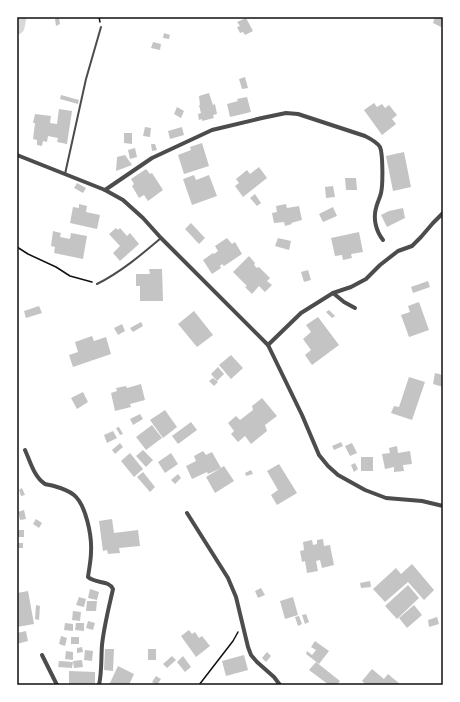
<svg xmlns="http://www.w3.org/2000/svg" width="460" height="702" font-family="Raleway,sans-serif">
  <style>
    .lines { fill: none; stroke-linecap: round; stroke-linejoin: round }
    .river { stroke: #d9d9d9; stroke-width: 15 }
    .building { fill: #c4c4c4 }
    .path { stroke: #111; stroke-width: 1.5 }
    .service { stroke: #4c4c4c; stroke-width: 2 }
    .minor { stroke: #4c4c4c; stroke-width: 4 }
    .neatline { fill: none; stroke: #111; stroke-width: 1.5 }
  </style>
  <rect width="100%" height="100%" fill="#fff"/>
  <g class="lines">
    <path class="river" d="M17,27L19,17"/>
  </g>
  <g class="building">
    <path d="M435,17H440L443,19V23L441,27L433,23Z"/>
    <path d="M59,18L60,24L56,26L55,19Z"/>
    <path d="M246,18L253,31L245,35L243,32L240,33L237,27L240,26L237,22Z"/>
    <path d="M164,33L170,35L169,39L163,38Z"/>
    <path d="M153,42L161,44L160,50L151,48Z"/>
    <path d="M245,77L248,88L242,89L239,79Z"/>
    <path d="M209,93L213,105L215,104L217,114L213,115L214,118L202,121V119L199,120L198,114L201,113L199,105H200L199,96Z"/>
    <path d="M61,95L79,100L78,104L60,99Z"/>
    <path d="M247,97L251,112L230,117L227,104L238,101L237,99Z"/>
    <path d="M374,103L377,107L382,104L385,108L389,105L397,115L392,119L396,124L382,135L364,110Z"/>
    <path d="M177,107L184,111L181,118L174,114Z"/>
    <path d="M59,109L72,111L67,144L57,142L58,138L48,136L47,142L43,141L42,146L37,145V140L33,139L35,123H33L35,114L51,116L50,123L57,124Z"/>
    <path d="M145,127L151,128L150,137L143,136Z"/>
    <path d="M182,127L184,135L170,139L168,131Z"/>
    <path d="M124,133H132V144L124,143Z"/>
    <path d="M202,143L209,166L184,174L178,155L191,150L190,147Z"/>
    <path d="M151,144H155L157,150L152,151Z"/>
    <path d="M135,148L137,157L130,159L128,150Z"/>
    <path d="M404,152L411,187L393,191L386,156Z"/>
    <path d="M125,155L132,165L116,171L117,157Z"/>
    <path d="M259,167L267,178L243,197L235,186L239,183L236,179L247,170L250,174Z"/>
    <path d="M146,169L150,174L152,173L163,190L148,201L144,195L139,198L132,186L134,184L131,179Z"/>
    <path d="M194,175L196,180L209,175L217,196L192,205L183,179Z"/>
    <path d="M345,178H356L357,190H346Z"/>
    <path d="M77,183L86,188L83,193L74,188Z"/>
    <path d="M333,186L335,197L326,198L325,187Z"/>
    <path d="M255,194L261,203L257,206L250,198Z"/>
    <path d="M79,204L87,206L86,212L100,215L97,229L70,223L73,207L79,208Z"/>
    <path d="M286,204L287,208L299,206L302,220L291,223L292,224L285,226L284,222L274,223L272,213L277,212L276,206Z"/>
    <path d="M333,207L337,216L323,222L319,214Z"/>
    <path d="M403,208L405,218L387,227L381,215L389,211Z"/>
    <path d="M191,223L205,238L199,244L185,229Z"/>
    <path d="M116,228L118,230L120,228L127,236L130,233L139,244L120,261L113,253L120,246L109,234Z"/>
    <path d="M53,231L61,233L60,237L70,239L71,233L87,236L83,259L54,253L55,247L51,246Z"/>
    <path d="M359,232L363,252L351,254L352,258L343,260L342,255L335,256L331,238Z"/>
    <path d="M227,238L232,244L235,242L242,254L224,266L222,264L220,266L221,268L212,274L203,260L213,253L214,254L218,251L215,246Z"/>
    <path d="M278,238L291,241L289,250L275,246Z"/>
    <path d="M249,256L255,263L254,265L257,268L259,267L270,278L267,281L272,285L265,292L259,286L252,294L245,287L247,286L233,272Z"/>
    <path d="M149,269H162L163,301H140V286H136V274H150Z"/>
    <path d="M308,270L311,280L304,282L301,272Z"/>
    <path d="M428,281L430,287L413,293L411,287Z"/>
    <path d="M419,302L429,330L409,337L401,315L410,312L408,306Z"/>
    <path d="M39,306L42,313L26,318L24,311Z"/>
    <path d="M329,310L335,316L332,318L326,312Z"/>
    <path d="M194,311L213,335L197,347L178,324Z"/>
    <path d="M318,317L339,345L312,365L305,355L311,350L303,339L311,332L306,325Z"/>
    <path d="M141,322L143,326L133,332L130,328Z"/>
    <path d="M122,324L125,331L118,335L114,328Z"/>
    <path d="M92,336L94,341L106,337L111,354L73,367L69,355L78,352L75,342Z"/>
    <path d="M231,355L243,368L231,379L219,365Z"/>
    <path d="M218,367L224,374L217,381L211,374Z"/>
    <path d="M435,373L443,375V387L433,384Z"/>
    <path d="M409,377L425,382L412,420L391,413L394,406L399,407Z"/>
    <path d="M213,378L218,382L214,386L209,381Z"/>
    <path d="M141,384L145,400L130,404L131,407L115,411L111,393L117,391L116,388L126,386L127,388Z"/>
    <path d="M83,392L88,402L77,409L71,398Z"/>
    <path d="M262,398L277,416L265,425L267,431L251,444L245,436L238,442L231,434L234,431L228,423L236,416L240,420L253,410L252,406Z"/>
    <path d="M165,410L177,427L163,438L150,420Z"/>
    <path d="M140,414L143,419L133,425L130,419Z"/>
    <path d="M191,422L197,430L178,444L172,436Z"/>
    <path d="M152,425L162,438L146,450L136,437Z"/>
    <path d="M119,427L123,434L120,435L116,428Z"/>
    <path d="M113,431L117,438L107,443L104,435Z"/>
    <path d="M341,442L343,446L334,450L332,446Z"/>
    <path d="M120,443L123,447L115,454L112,450Z"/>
    <path d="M352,443L357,453L350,456L345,446Z"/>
    <path d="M397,446L398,453L410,451L412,464L403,465L404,471L394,472V467L385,469L382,454L390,453L389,448Z"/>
    <path d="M143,450L153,460L146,467L136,456Z"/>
    <path d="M203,451L206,455L212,452L221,468L208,474L207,472L192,479L186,466L196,461L194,456Z"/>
    <path d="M130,453L143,469L134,477L121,461Z"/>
    <path d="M171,453L178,464L165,473L158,462Z"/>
    <rect x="361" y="457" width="12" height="14"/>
    <path d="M355,463L358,469L354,472L351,465Z"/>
    <path d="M279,464L297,493L277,505L271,495L278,490L267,471Z"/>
    <path d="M224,466L234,481L215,493L206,477Z"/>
    <path d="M251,470L253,474L246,476L245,473Z"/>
    <path d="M143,472L155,487L150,492L137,477Z"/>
    <path d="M178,474L181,478L175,484L171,480Z"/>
    <path d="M22,488L25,495L21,496L19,490Z"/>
    <path d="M24,510L26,519L20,520L18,512Z"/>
    <path d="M36,519L42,523L39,528L33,524Z"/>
    <path d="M112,519L114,533L138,530L140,546L119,548L120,553L108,554L107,550L103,551L99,521Z"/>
    <rect x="17" y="530" width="7" height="7"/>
    <path d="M323,539L324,546L330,545L334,565L322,568L320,560L316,561L318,571L307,573L305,561L302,562L300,551L304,550L303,542L312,540L313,545L317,544V540Z"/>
    <rect x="17" y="543" width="6" height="5"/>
    <path d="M412,564L434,590L424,600L408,582L385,602L373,589L396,568L401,574Z"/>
    <path d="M370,581L371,587L361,588L360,583Z"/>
    <path d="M408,585L419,598L397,619L385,606Z"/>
    <path d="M261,588L265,595L258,598L255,591Z"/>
    <path d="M90,589L99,592L97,600L88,598Z"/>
    <path d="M28,591L34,624L17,627V593Z"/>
    <path d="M79,597L86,599L84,607L76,605Z"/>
    <path d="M293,597L298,615L285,619L280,601Z"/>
    <path d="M87,601H97L96,611H86Z"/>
    <path d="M36,605L40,606L39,620L35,619Z"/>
    <path d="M414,605L422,615L407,628L399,618Z"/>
    <path d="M73,611L81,612L80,621L72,620Z"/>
    <path d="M306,614L309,622L305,624L302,615Z"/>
    <path d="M299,616L302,624L298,626L295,617Z"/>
    <path d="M437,617L439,624L429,627L428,620Z"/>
    <path d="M88,621L95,623L93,630L86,628Z"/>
    <path d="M65,623L73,624V631L64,630Z"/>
    <path d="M76,623H84V631L75,630Z"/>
    <path d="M189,630L192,634L195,632L199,638L202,636L210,646L196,657L181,636Z"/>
    <path d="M26,631L28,641L17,644V633Z"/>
    <path d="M61,636L67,638L65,646L59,644Z"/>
    <rect x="71" y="637" width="8" height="7"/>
    <path d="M315,641L329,651L319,664L306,654L307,651L312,655L316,650L311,647Z"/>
    <path d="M82,647L83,652L77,653V648Z"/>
    <path d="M105,649H114L113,671L104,670Z"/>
    <rect x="148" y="649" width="8" height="11"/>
    <path d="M85,650L93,651L92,661L84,660Z"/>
    <path d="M66,651L73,652V660L65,659Z"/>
    <path d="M267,652L271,656L266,662L262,658Z"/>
    <path d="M244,655L248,670L226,676L222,661Z"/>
    <path d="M172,656L176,660L167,668L163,664Z"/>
    <path d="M183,656L191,667L185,672L177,662Z"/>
    <path d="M82,660L83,667L74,668L73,661Z"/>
    <path d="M59,661L73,662L72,668L58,667Z"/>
    <path d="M316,662L340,681L337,685H329L309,670Z"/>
    <path d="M118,666L134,674L129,685H109Z"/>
    <path d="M372,669L384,679L388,674L401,685H366L362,681Z"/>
    <path d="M69,671L95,672V685H69Z"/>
    <path d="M156,676L161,679L157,685L152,682Z"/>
  </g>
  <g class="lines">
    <g class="path">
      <path d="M99,17L100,22"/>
      <path d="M17,247L28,254L56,267L70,276L92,282"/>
      <path d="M199,685L233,641L238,632"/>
    </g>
    <g class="service">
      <path d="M65,174L86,79L101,27"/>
      <path d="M97,284C121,272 141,255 161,238"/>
    </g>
    <g class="minor">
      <path d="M17,155L105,190L123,200L143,218L161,238L268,345L302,415L319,455L328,466L338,475L365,490L386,498L422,501L443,506"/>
      <path d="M105,190L152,158L212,130L262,118L286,113L298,114L365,136C371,139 377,142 380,147C383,154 383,185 381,193C380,198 377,203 376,208C373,219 376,231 383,240"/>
      <path d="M333,293L344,302L355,308"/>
      <path d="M268,345L301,313L333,293L351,287L366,279L380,265L398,251L412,246L421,237L433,223L443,213"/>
      <path d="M25,450C30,461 34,477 45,484C48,485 51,485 54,486C61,488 68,490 74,495C86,505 92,536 91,552C91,560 89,569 88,577C96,584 109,580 113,589C109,607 104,626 102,645C101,658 102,672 99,685"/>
      <path d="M187,513L228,578L236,597L248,647L251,655L257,662L274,677L280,685"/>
      <path d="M42,655L57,685"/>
    </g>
  </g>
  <rect width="460" height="702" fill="none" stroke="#ffffff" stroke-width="36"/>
  <rect x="18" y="18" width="424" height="666" class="neatline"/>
</svg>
